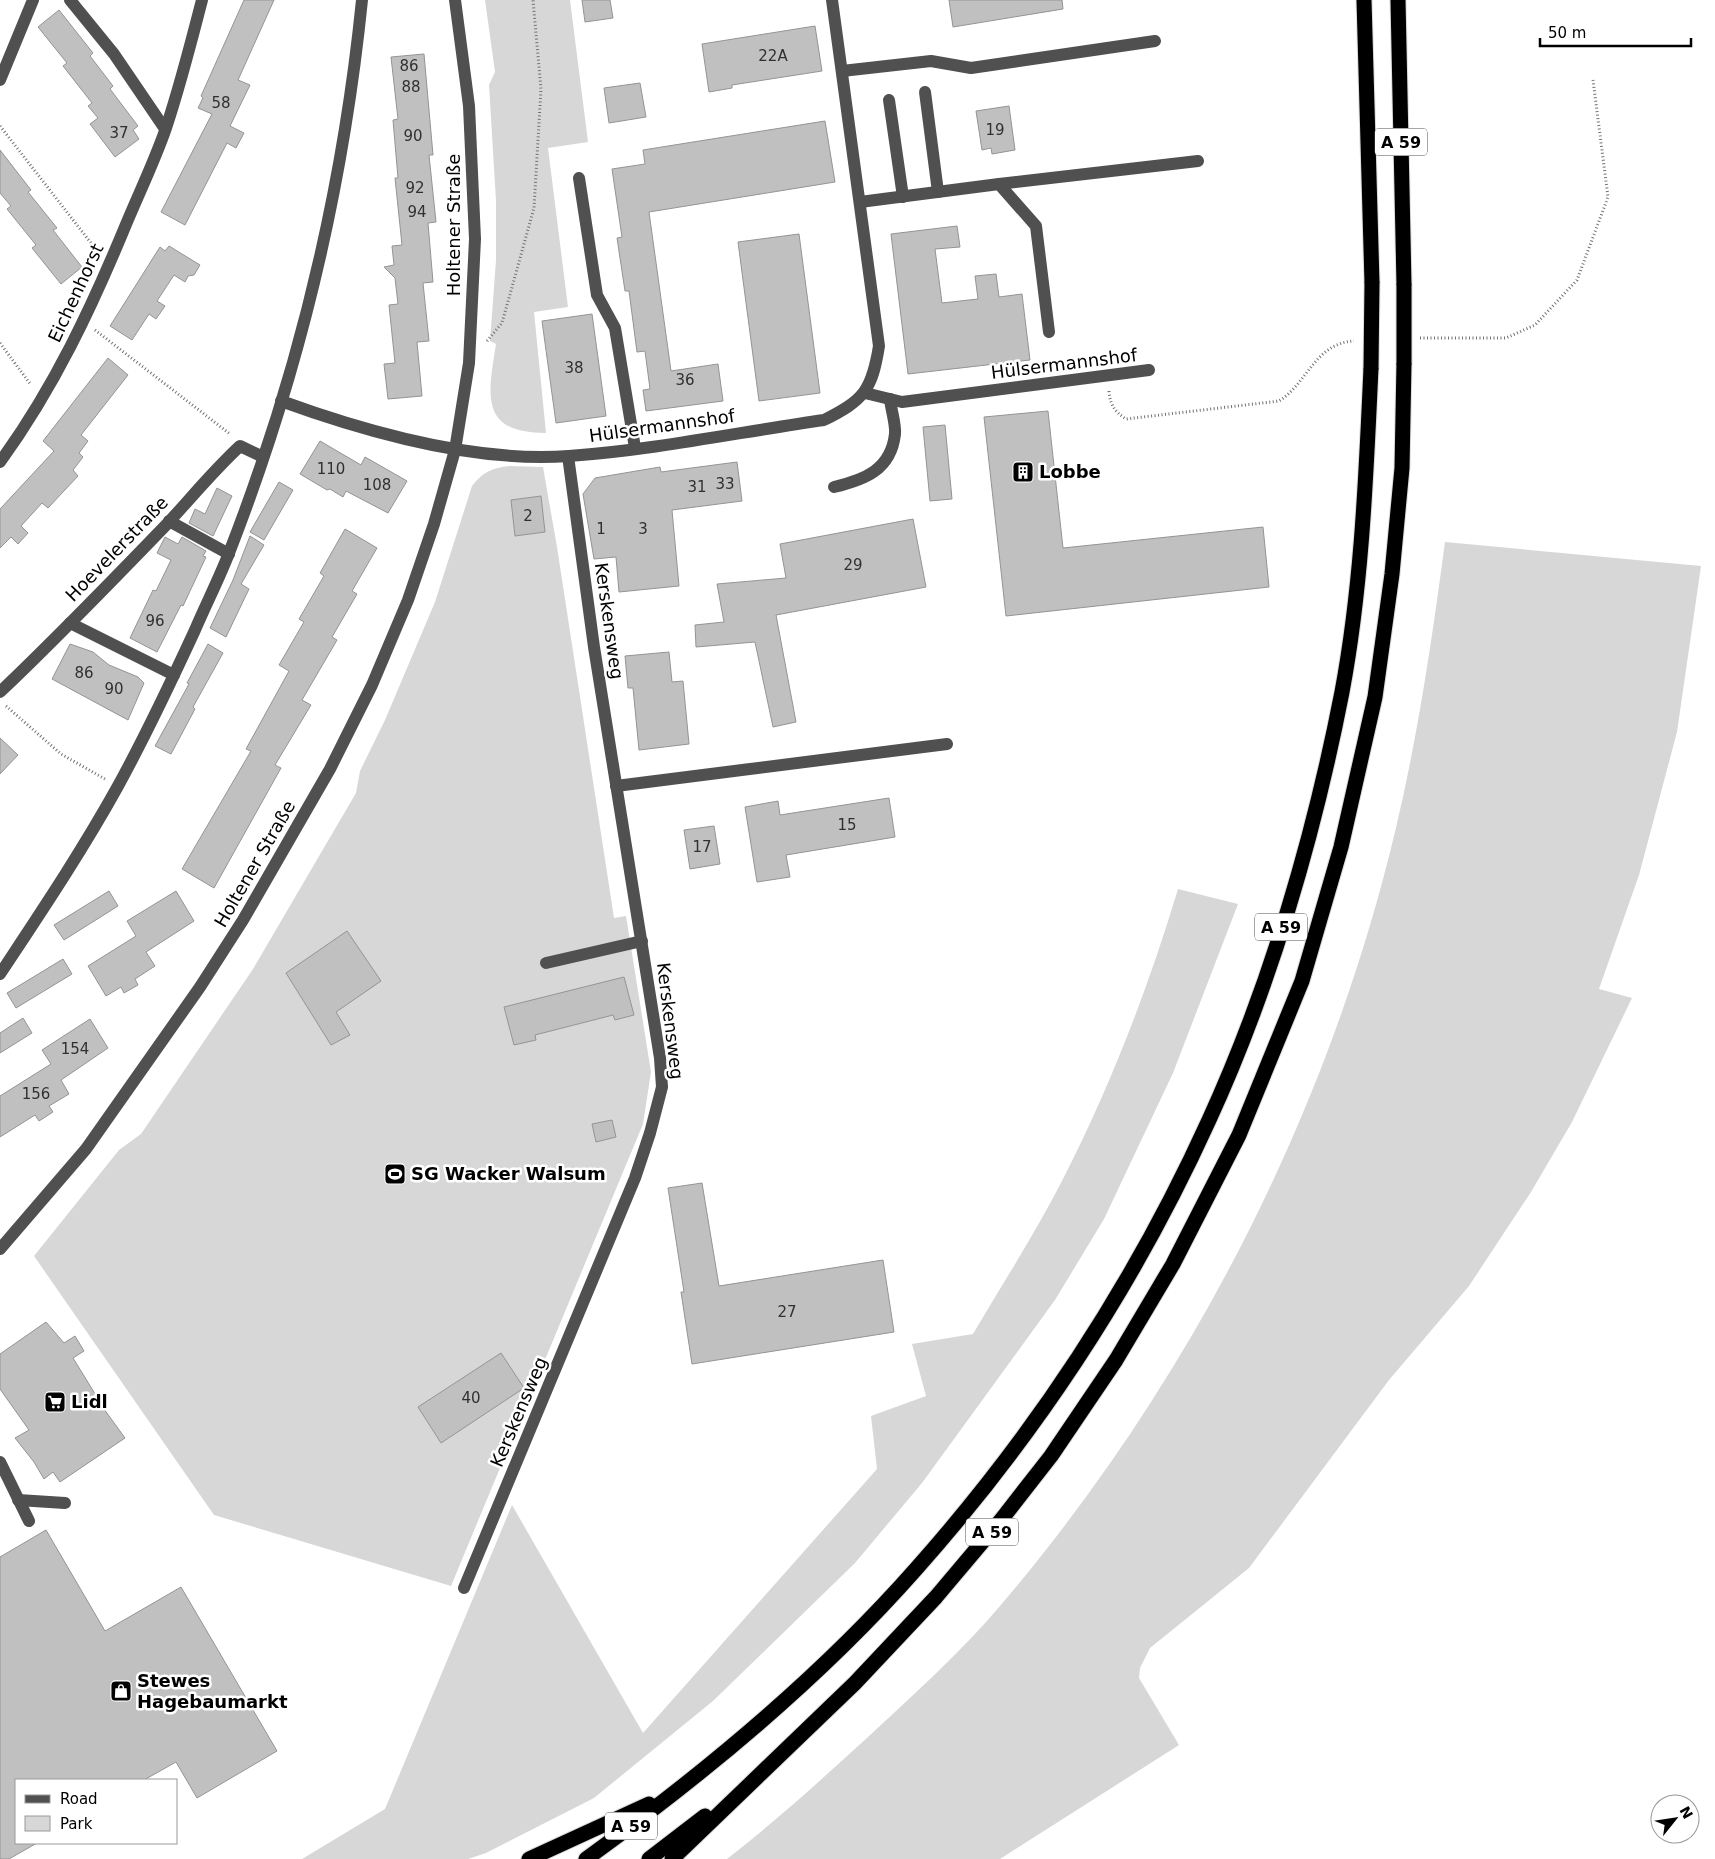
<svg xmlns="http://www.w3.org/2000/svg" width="1715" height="1859" font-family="'DejaVu Sans',sans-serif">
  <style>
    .green { fill: #d7d7d7 }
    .building { fill: #c0c0c0; stroke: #949494 }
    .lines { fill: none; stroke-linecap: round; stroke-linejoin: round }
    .highway-casing { stroke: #dbdbdb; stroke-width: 17 }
    .path { stroke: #727272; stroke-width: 3; stroke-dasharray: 1 2.5; stroke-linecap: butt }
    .minor { stroke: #505050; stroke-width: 12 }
    .highway { stroke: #000; stroke-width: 15 }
    .highway-bridge-casing { stroke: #dbdbdb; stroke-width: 17; stroke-linecap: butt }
    .highway-bridge { stroke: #000; stroke-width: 15 }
    .labels { text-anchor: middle; stroke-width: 5; stroke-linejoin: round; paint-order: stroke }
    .number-label { font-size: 15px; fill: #303030 }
    .shield { fill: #fff; stroke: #4c4c4c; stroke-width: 1 }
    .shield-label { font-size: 16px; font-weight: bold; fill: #000 }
    .street-label { font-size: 18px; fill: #000; stroke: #fff }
    .poi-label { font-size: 18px; font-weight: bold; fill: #000; stroke: #fff; text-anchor: start }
  </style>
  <rect width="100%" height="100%" fill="#fff"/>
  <g class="green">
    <path d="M485,0H570L588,142L548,148L568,307L534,312L546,433C479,433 488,395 496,344L490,341L496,260V201L489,85L495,72Z"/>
    <path d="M509,466L543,467L557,547L614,918L626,916L651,1072L643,1124L451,1586L214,1515L34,1256L119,1150L141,1134L253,969L356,793L360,771L385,720L435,602L472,486C483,472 492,468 509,466Z"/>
    <path d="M1445,542L1701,566L1677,732L1639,875L1599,989L1632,998L1572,1122L1531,1192L1469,1286L1389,1380L1249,1568L1150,1648L1140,1668L1139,1678L1179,1745L1000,1859H727C776,1821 822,1779 868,1737C913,1695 960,1653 1000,1606C1189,1384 1327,1116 1395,832C1418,736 1432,639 1445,542Z"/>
    <path d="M1178,889L1238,904L1173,1073L1104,1219L1055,1300L922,1483L855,1563L713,1701L594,1798L486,1853L468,1859H302L385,1809L512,1505L643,1733L877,1469L871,1416L926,1396L912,1344L973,1334C1003,1283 1036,1232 1063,1179C1110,1087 1148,989 1178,889Z"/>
  </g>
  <g class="building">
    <path d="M244,0H274L238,80L250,85L230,126L244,133L236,148L227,143L185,225L161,212L212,114L198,108L203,98L201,96Z"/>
    <path d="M582,0H610L613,18L585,22Z"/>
    <path d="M949,0H1062L1063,9L953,27Z"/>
    <path d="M59,10L93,53L90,56L113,86L110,89L138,126L133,130L139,139L115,157L90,124L98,118L88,106L92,103L63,66L67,63L38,27Z"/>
    <path d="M815,26L822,71L732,85V88L709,92L702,44Z"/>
    <path d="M424,54L433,155H429L436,222L428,223L433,282L423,283L429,341L417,342L422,396L388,399L384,364L395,363L389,305L398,304L395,278L384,267L394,265L392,246L402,245L395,178H398L393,120L398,119L391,57Z"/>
    <path d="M640,83L646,117L609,123L604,88Z"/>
    <path d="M1009,106L1015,150L992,154L991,148L982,150L976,111Z"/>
    <path d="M825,121L835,182L649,212L671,371L718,364L723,401L646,411L643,390L650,389L645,351L637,352L629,291H625L617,238L622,237L612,169L645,164L643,150Z"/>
    <path d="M0,150L31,190L28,192L57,228L53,230L82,267L61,284L32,248L36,245L7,209L11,206L0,193Z"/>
    <path d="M957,226L960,247L935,249L942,303L978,299L975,276L996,274L999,297L1022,294L1030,360L908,374L891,234Z"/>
    <path d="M799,234L820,393L759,401L738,242Z"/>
    <path d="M169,246L200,265L194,275L188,276L185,282L174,275L157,301L165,306L156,319L149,314L132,340L110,326L160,247L165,251Z"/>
    <path d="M592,314L606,416L556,423L542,321Z"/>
    <path d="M108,358L128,375L81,435L88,441L79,453L83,457L73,470L78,476L48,508L42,503L21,526L28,533L18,544L11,537L0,548V509L54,451L43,441Z"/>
    <path d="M1048,411L1063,548L1263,527L1269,587L1006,616L984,417Z"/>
    <path d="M945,425L952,499L930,501L923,427Z"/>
    <path d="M320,441L361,465L365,457L407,481L388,513L346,491L343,497L330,489L327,490L300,474Z"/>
    <path d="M737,462L742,501L672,510L679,586L619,592L616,557L594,559L583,494L595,478L660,467L661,472Z"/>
    <path d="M279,482L293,490L264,540L250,532Z"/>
    <path d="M217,488L232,496L213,536L189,523L195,509L205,514Z"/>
    <path d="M541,496L545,532L515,536L511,500Z"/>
    <path d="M913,519L926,587L776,615L796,722L773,727L755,642L696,647L695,625L724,622L717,584L786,578L780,544Z"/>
    <path d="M345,529L377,548L352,591L357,594L332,637L337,640L302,700L311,705L275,765L281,768L214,888L182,869L251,751L246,749L289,671L279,665L304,622L299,619L324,576L320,573Z"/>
    <path d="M250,536L264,545L241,584L249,589L226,637L210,628L233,580Z"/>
    <path d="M165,537L178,544L182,537L206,551L203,556L206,557L183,606L181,605L157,652L130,638L153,590L156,591L171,560L157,553Z"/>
    <path d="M70,644L93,652L109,665L138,677L144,683L128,720L52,679Z"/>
    <path d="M208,644L223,653L193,707L195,709L171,754L155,746L189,684L187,683Z"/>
    <path d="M669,652L672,682L683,681L689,744L639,750L633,688H628L625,656Z"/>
    <path d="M0,738L18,755L0,774Z"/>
    <path d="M889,798L895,837L786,855L790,877L757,882L745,807L778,801L780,815Z"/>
    <path d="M714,826L720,864L690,869L684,830Z"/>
    <path d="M109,891L118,906L64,940L54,925Z"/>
    <path d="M176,891L194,921L146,952L155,966L135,979L138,985L124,993L121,987L106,996L88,966L136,936L127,921Z"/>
    <path d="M347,931L381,981L336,1012L350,1035L331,1045L286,973Z"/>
    <path d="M63,959L72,974L16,1008L7,993Z"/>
    <path d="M624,977L634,1015L615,1020L613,1015L535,1035L536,1040L514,1045L504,1007Z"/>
    <path d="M23,1018L32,1033L0,1053V1033Z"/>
    <path d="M90,1019L108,1048L61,1080L69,1094L49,1106L53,1112L39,1121L35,1115L0,1137V1096L51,1064L42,1050Z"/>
    <path d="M612,1120L616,1137L596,1142L592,1124Z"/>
    <path d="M702,1183L719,1286L883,1260L894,1332L692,1364L681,1292H684L668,1188Z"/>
    <path d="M46,1322L64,1343L75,1336L84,1351L73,1358L97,1397L96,1398L125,1438L60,1482L53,1472L44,1479L34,1462L15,1438L29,1430L0,1389V1354Z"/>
    <path d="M501,1353L524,1388L441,1443L418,1407Z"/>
    <path d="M46,1530L105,1631L181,1587L277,1751L197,1798L176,1762L144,1780H16V1843H37L9,1859H0V1557Z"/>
  </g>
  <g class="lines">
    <g class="highway-casing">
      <g id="highway">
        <path d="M1364,0L1372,283"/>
        <path d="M1398,0L1404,285"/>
        <path d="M529,1859L649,1804"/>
        <path d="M586,1859C704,1774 820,1678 916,1569C1035,1435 1135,1283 1209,1120C1270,987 1314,836 1342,692C1362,585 1366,476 1371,368"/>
        <path d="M649,1859L705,1816"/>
        <path d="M672,1859L855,1683L936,1597L1001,1520L1051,1456L1116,1360L1173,1264L1239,1135L1302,981L1341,847L1375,697L1392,574L1402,468L1404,363"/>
      </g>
    </g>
    <g class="path">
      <path d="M0,126L98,252"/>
      <path d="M95,330L230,434"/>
      <path d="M1420,338H1506L1535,325L1577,280L1608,197L1593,80"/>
      <path d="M487,341L502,323L534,208L541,89L533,0"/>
      <path d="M0,343L31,385"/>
      <path d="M1109,391C1110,405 1115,412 1126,419L1279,401C1307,384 1315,343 1354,341"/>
      <path d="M6,706L61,754L105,779"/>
    </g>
    <g class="minor">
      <path d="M70,0L114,54L165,129"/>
      <path d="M842,71L931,61L971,68L1155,41"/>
      <path d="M0,80L33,0"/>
      <path d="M925,92L938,192"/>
      <path d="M889,100L903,197"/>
      <path d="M579,178L597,295L615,328L635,448"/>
      <path d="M999,184L1198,161"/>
      <path d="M860,202L999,184L1036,226L1049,332"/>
      <path d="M865,393L902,402L1149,370"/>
      <path d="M281,401C369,433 475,463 569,456C654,450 740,432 824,420C864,400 872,390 879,346L832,0"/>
      <path d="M0,462C54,388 92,307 127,222C140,191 155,160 166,128C180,86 191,43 202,0"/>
      <path d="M834,487C864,480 891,470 895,434C896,424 891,410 890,399"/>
      <path d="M169,521L229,554"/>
      <path d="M70,623L174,675"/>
      <path d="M0,692C57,638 112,581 167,524C191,498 214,470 240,446L263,457"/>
      <path d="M616,786L947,744"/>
      <path d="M546,963L642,941"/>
      <path d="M0,974C41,912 82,851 118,786C146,735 171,682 195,630C206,604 219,579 229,553C298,376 343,188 362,0"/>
      <path d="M0,1249L86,1149L200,987L243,920L330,769L372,685L408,600L434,524L455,450L469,363L475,239L469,106L455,0"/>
      <path d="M0,1462L29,1521"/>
      <path d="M18,1500L65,1503"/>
      <path d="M464,1588L635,1178L650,1133L662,1087L660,1058L594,647L568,456"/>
    </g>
    <use href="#highway" class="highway"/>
    <g class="highway-bridge-casing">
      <g id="highway-bridge">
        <path d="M1404,363V285"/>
        <path d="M1371,368L1372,283"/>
      </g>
    </g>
    <use href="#highway-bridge" class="highway-bridge"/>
  </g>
  <defs>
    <g id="building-square" transform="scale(1.125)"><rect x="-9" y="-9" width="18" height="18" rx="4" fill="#000" stroke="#fff"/><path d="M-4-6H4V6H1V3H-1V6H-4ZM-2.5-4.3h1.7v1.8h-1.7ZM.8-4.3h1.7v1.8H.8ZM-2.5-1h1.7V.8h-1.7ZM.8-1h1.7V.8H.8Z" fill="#fff"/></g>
    <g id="stadium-square" transform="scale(1.125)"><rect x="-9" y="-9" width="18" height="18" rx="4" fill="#000" stroke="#fff"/><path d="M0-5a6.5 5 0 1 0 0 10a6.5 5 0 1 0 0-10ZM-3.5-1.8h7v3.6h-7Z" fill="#fff"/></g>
    <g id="supermarket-square" transform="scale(1.125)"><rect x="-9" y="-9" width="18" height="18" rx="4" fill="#000" stroke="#fff"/><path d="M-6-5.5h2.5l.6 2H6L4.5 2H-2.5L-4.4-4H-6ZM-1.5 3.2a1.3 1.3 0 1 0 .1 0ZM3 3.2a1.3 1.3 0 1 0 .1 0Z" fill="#fff"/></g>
    <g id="shop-square" transform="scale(1.125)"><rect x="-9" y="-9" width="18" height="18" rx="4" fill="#000" stroke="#fff"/><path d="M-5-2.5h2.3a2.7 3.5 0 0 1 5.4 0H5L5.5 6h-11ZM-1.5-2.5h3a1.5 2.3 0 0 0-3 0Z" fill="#fff"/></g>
  </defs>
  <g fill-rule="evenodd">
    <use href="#building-square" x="1023" y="472"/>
    <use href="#stadium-square" x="395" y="1174"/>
    <use href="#supermarket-square" x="55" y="1402"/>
    <use href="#shop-square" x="121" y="1691"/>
  </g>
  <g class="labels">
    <g class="number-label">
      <text x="773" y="61">22A</text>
      <text x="409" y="71">86</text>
      <text x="411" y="92">88</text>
      <text x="221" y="108">58</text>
      <text x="995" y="135">19</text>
      <text x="119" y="138">37</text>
      <text x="413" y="141">90</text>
      <text x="415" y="193">92</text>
      <text x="417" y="217">94</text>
      <text x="574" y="373">38</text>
      <text x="685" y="385">36</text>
      <text x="331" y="474">110</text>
      <text x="725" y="489">33</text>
      <text x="377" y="490">108</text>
      <text x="697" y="492">31</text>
      <text x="528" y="521">2</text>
      <text x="601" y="534">1</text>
      <text x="643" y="534">3</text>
      <text x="853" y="570">29</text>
      <text x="155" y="626">96</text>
      <text x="84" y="678">86</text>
      <text x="114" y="694">90</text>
      <text x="847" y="830">15</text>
      <text x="702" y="852">17</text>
      <text x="75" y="1054">154</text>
      <text x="36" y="1099">156</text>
      <text x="787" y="1317">27</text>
      <text x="471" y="1403">40</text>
    </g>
    <g class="shield">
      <rect x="1375" y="128.5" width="52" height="27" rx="4"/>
      <rect x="1255" y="913.5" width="52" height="27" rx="4"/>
      <rect x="966" y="1518.5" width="52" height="27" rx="4"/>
      <rect x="605" y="1812.5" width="52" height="27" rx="4"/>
    </g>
    <g class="shield-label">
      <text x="1401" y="148">A 59</text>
      <text x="1281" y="933">A 59</text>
      <text x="992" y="1538">A 59</text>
      <text x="631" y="1832">A 59</text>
    </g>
    <g class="street-label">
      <text transform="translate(454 225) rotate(-90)" y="6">Holtener Straße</text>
      <text transform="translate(76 293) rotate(-65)" y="6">Eichenhorst</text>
      <text transform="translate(1064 364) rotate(-7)" y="6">Hülsermannshof</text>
      <text transform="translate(662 426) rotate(-8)" y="6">Hülsermannshof</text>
      <text transform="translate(117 549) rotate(-46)" y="6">Hoevelerstraße</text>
      <text transform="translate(609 621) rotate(82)" y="6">Kerskensweg</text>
      <text transform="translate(255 864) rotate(-60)" y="6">Holtener Straße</text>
      <text transform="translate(670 1021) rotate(83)" y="6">Kerskensweg</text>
      <text transform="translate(519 1412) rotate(-67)" y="6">Kerskensweg</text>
    </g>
    <g class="poi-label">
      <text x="1039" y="478">Lobbe</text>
      <text x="411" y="1180">SG Wacker Walsum</text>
      <text x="71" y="1408">Lidl</text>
      <text x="137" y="1687">Stewes<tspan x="137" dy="21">Hagebaumarkt</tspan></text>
    </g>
  </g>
  <rect x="15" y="1779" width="162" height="65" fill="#ffffff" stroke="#999999"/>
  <rect x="25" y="1795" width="25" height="8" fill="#505050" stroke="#999999"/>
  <text x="60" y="1804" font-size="15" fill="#000000">Road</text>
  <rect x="25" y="1816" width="25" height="15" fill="#d7d7d7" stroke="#999999"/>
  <text x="60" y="1829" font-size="15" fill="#000000">Park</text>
  <g transform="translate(1675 1819) rotate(60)"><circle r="24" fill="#ffffff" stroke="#999999"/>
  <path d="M0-4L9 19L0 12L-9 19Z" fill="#000000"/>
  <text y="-8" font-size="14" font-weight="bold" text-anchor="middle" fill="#000000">N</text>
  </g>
  <path d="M1540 38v8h151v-8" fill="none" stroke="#000000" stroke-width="2.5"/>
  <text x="1548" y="38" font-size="15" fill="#000000" stroke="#ffffff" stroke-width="4" paint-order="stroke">50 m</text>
</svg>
